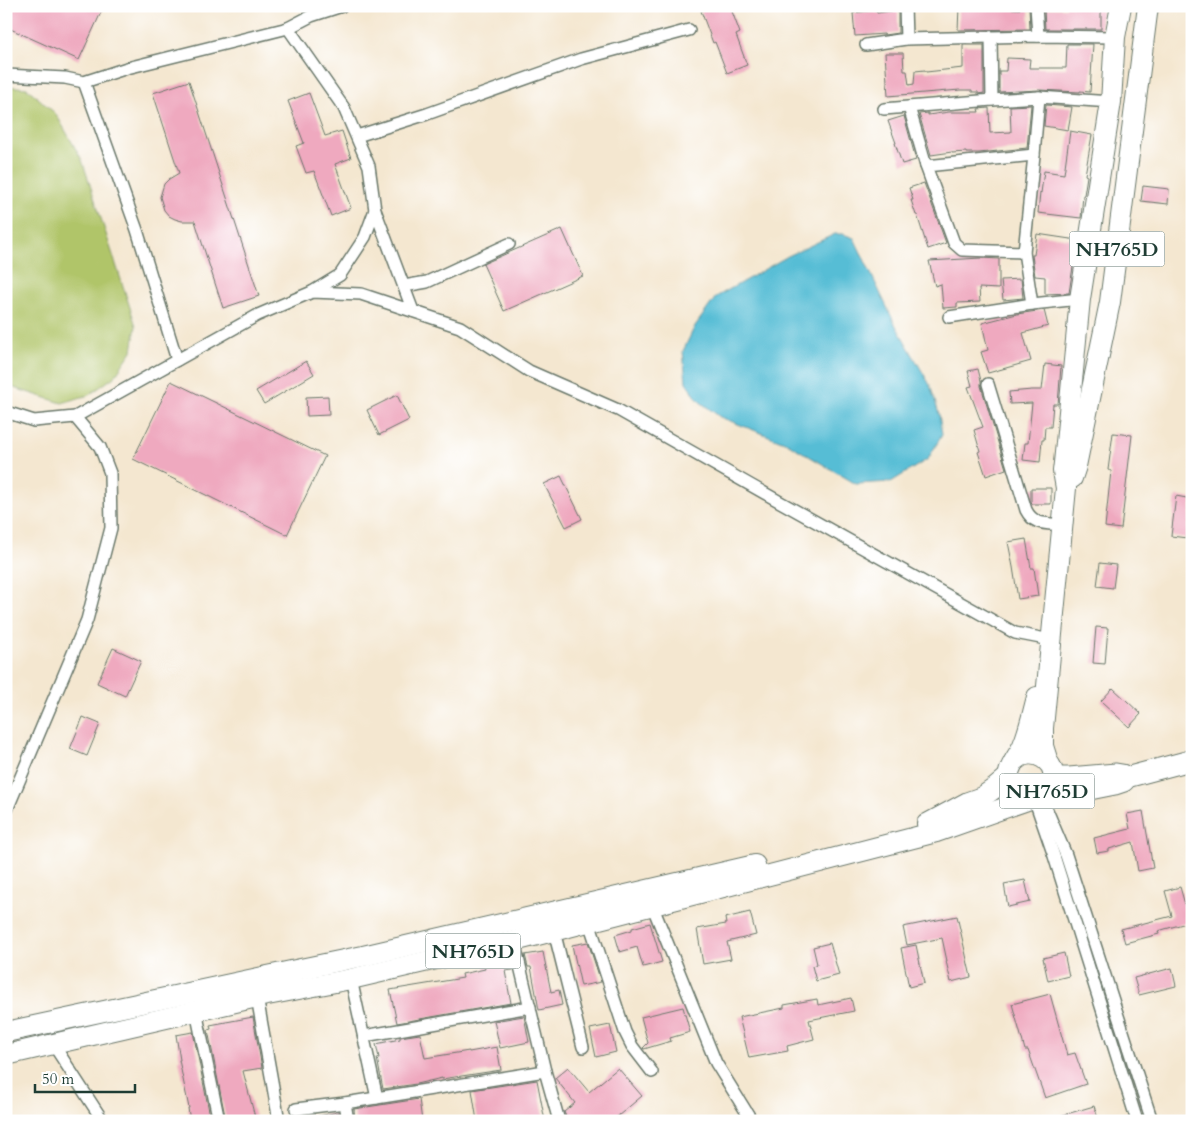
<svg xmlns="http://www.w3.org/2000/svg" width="1198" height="1127" font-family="Cardo,serif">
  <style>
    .green { fill: #b0c569; stroke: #68814e }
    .water { fill: #57bdd5; stroke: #3b7d84 }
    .building { fill: #efa9bf }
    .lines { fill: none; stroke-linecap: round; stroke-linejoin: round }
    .minor-casing { stroke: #6a786b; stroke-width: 14 }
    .primary-casing { stroke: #6a786b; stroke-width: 21 }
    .trunk-casing { stroke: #6a786b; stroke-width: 22 }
    .minor { stroke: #fff; stroke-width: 11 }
    .primary { stroke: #fff; stroke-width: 19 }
    .trunk { stroke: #fff; stroke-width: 20 }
    .labels { text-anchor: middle; stroke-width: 4.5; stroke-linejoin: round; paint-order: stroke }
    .shield { fill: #fff; stroke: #627771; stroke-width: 1 }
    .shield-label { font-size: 20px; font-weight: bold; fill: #1f3d34 }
  </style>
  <rect width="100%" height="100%" fill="#fff"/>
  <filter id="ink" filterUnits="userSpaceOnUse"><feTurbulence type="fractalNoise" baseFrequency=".02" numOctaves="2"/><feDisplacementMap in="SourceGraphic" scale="10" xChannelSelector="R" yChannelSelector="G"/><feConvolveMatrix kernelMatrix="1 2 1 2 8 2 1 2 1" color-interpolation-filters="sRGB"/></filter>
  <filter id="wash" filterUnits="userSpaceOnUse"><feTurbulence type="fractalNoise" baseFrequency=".0096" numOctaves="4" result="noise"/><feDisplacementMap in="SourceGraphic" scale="20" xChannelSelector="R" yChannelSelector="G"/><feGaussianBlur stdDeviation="1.12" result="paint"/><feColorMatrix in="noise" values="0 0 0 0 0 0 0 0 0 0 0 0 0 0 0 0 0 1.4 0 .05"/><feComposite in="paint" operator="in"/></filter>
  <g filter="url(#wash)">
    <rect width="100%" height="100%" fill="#f4e7d0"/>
    <path class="green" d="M6,86L27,88L56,114L82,160L136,326L132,351L114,377L89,395L62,403L14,388L6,384Z"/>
    <path class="water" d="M835,234H843L854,238L895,324L930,385L939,414L942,435L928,459L891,482L856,484L787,443L720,417L699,401L686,382L683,351L695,326L716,297L788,256Z"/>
    <g id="blocks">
      <g class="building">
        <path d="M6,6H104L79,60L6,27Z"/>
        <path d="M713,6H730L740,33L736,35L747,65L727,73L715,42L713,43L701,11Z"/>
        <path d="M1066,6L1101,7V29H1045L1044,8H1066Z"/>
        <path d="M959,7L989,8L1020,9V7L1029,8L1030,29L958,30Z"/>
        <path d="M876,10L877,13L898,10V33L884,35V34L855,36L853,13Z"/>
        <path d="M1067,44H1093L1090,92L1080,91V92L1039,90L999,92V71H1006L1007,58L1030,59L1029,68H1066Z"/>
        <path d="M963,45H984V93L978,94V92H972V90H960L888,96L885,53H903L904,71H907L909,85L914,84L915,71L925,70L926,72L963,68Z"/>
        <path d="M189,81L259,296L223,308L195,221H182L175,219L169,216L164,210L160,197L164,184L169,179L179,173L153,93Z"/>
        <path d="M309,93L325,136L342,131L351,158L335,164L351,208L331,216L314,171L306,173L296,146L304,143L288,101Z"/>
        <path d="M1031,105L1027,148L979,153H966V152L952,153V152L931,155L919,114L928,113V115L949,112H979L978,109L989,108L990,133L1011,132L1010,106Z"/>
        <path d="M1046,105L1072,107L1068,130L1044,126Z"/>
        <path d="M904,116L916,160L902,164L895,143H896L888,121Z"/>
        <path d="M1070,131L1092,135L1085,175L1087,176L1084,195H1083L1081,218L1038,213L1040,192L1041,193L1044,171L1064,174Z"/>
        <path d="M924,183L946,243L928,249L917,215H916L911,200H913L909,188Z"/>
        <path d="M1143,186L1169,189L1168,204L1141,201Z"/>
        <path d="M562,229L583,276L504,311L483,264Z"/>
        <path d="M1037,234L1077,240L1069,293L1045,294V277L1035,276L1032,255H1034Z"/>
        <path d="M981,258L999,259V289L979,288L980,302L957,303V307L943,308L941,284L935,286L929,261Z"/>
        <path d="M1021,279L1023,298L1003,300L1001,280Z"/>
        <path d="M1044,310L1048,326L1023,333L1031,361L988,373L981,352L988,350L982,323L1017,314Z"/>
        <path d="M306,361L314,374L264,404L256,391Z"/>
        <path d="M1045,364L1061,366L1058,404H1053L1051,427H1045L1044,440H1042L1040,462L1023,460L1025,443H1028L1032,403L1010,404L1009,392L1032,390H1042Z"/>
        <path d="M978,369L981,381V386L1006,469L986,476L978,452L980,451L974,430L983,427L968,387L972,386L968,371Z"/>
        <path d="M171,381L325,456L287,535L133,459Z"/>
        <path d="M397,395L409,420L379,435L367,410Z"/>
        <path d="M328,396L329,415L307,416L306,397Z"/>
        <path d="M1113,433L1132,435L1121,529L1105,527L1111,471L1108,470Z"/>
        <path d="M561,476L582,519L566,527L544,484Z"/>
        <path d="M1031,488H1051V504H1032L1031,501Z"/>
        <path d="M1176,496L1192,499L1187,538L1171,536Z"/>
        <path d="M1026,539L1031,568H1034L1038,596L1018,599L1013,567L1008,542Z"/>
        <path d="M1100,563L1116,565L1113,588L1097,586Z"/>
        <path d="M1096,627L1108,628L1105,664L1093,663Z"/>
        <path d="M113,648L141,661L125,696L97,683Z"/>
        <path d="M1113,688L1141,714L1129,727L1101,701Z"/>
        <path d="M83,717L100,724L87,756L70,749Z"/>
        <path d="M1143,811L1153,868L1138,871L1133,842L1109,849V851L1097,853L1094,838L1130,829L1127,814Z"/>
        <path d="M1025,880L1030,902L1008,907L1004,884Z"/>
        <path d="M1180,887L1190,922L1158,931L1159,934L1125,943L1121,929L1172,916L1165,891Z"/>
        <path d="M750,912L756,935L727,942L731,959L703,964L697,929L726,924L725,918Z"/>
        <path d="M957,916L971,977L951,982L946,961H947L942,938L907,945L903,927Z"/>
        <path d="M650,923L662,962L643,967L637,947L620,952L615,935L632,930V928Z"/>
        <path d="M588,942L601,982L581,986L572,945Z"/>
        <path d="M830,943L839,975L816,981L812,966L817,964L813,947Z"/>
        <path d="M916,945L924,983L909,987L901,948Z"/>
        <path d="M543,952L551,992L559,990L562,1005L539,1010L531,967H528L525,955Z"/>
        <path d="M1064,953L1069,976L1048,981L1043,958Z"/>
        <path d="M509,954L513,970L505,971L511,1003L397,1023L390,990L463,978L462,974L485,969L483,960Z"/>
        <path d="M1172,968L1176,986L1139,995L1134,978Z"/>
        <path d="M1050,994L1067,1055L1075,1053L1086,1084L1045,1098L1028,1050H1025L1012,1004Z"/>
        <path d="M851,998L854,1011L809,1020L814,1039L787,1046L788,1051L749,1058L739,1017L784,1008V1005L817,999L818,1005Z"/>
        <path d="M683,1007L690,1032L670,1038L671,1041L644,1049L643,1048L648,1043L641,1017Z"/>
        <path d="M524,1016L529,1042L500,1048L494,1021Z"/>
        <path d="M253,1017L262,1068L243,1071L256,1121H226L208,1030L211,1029L210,1025Z"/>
        <path d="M610,1025L616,1052L596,1057L590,1029Z"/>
        <path d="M193,1032L211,1121H190L188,1108H189L179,1060H180L176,1035Z"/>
        <path d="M420,1034L425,1058L469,1051V1052L497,1047L501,1070L442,1079V1078L416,1084L383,1089L377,1058H379L376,1044L400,1039V1037Z"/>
        <path d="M568,1067L589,1092L618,1068L642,1096L612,1121H568L564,1112L575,1103L555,1078Z"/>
        <path d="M537,1080L545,1121H477L472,1090Z"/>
        <path d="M419,1099L422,1121H355L354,1109Z"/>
        <path d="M1094,1106L1099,1121H1054L1053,1118Z"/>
        <path d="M339,1112L340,1121H319L318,1116Z"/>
      </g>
    </g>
  </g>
  <g filter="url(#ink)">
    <use href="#blocks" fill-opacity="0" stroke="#6a786b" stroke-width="1"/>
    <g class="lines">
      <g class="minor-casing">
        <g id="minor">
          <path d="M905,6L906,39"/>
          <path d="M1036,6L1038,36"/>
          <path d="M288,28L344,108L369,166L375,210L365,237L340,275L312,292"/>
          <path d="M991,37L992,100"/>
          <path d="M866,45L906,39L1038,36L1115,37"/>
          <path d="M6,75L65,78L84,82L127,68L288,28L311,16L342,6"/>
          <path d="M84,82L137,230L177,360"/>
          <path d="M909,107L926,166"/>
          <path d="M884,109L992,100L1039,97L1111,102"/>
          <path d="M357,136L427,114L581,59L689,30"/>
          <path d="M375,210L413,311"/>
          <path d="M1024,252L962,250L954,243L926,166L1034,155"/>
          <path d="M404,286L427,282L509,244"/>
          <path d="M1032,304L1024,252L1034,155L1039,97"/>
          <path d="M949,317L1032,304L1080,299"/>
          <path d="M988,384L1026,510C1034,526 1047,523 1063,525"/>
          <path d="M6,412L34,421L75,417L258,315L312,292L361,294L460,327L529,371L618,410L782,503L1015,633L1051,640"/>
          <path d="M1041,796L1066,855L1152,1121"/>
          <path d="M1034,798L1054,856L1137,1121"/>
          <path d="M6,812L87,620L111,528L110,473L100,447L75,417"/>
          <path d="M652,905L716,1063L752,1121"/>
          <path d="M589,922L625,1032L632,1046L652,1072"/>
          <path d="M554,931L583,1047"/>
          <path d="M514,941L545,1071L559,1121"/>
          <path d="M351,979L377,1098"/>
          <path d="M257,997L279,1121"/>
          <path d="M196,1011L219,1121"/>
          <path d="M364,1036L530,1007"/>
          <path d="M53,1044L103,1121"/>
          <path d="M296,1109L345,1103"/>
          <path d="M348,1121L345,1103L545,1071"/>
        </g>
      </g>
      <g class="primary-casing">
        <path id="primary" d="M1044,795L1085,791L1115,785L1124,782L1128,777L1122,774L1116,773L1069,777H1053"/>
      </g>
      <g class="trunk-casing">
        <g id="trunk">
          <path d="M1072,478L1076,466L1110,302L1148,6"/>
          <path d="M1015,761C1031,745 1060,761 1052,784C1043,809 1005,798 1009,773C1011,763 1019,755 1023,745C1029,731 1033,712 1037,697"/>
          <path d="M1048,762L1043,746V728L1066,488L1063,471L1064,463L1080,299L1111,102L1115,37L1121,6"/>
          <path d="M1128,777L1192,760"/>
          <path d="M927,824L968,802L982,797L995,788L1009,776"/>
          <path d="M6,1032L291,971L363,956L755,865"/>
          <path d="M6,1055L257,997L351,979L514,941L936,832L1030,799"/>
        </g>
      </g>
      <use href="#minor" class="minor"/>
      <use href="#primary" class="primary"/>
      <use href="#trunk" class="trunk"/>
    </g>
  </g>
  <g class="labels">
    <g class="shield">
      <rect x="1069.5" y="231.5" width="95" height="35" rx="4"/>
      <rect x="999.5" y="773.5" width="95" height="35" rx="4"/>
      <rect x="425.5" y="933.5" width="95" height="35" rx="4"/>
    </g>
    <g class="shield-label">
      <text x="1117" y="256">NH765D</text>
      <text x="1047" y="798">NH765D</text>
      <text x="473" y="958">NH765D</text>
    </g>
  </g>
  <rect width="1198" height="1127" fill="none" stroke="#fff" stroke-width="25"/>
  <path d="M35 1084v8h100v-8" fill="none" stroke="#1f3d34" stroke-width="2.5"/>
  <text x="42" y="1084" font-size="15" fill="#1f3d34" stroke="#ffffff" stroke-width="4" paint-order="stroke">50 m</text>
</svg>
